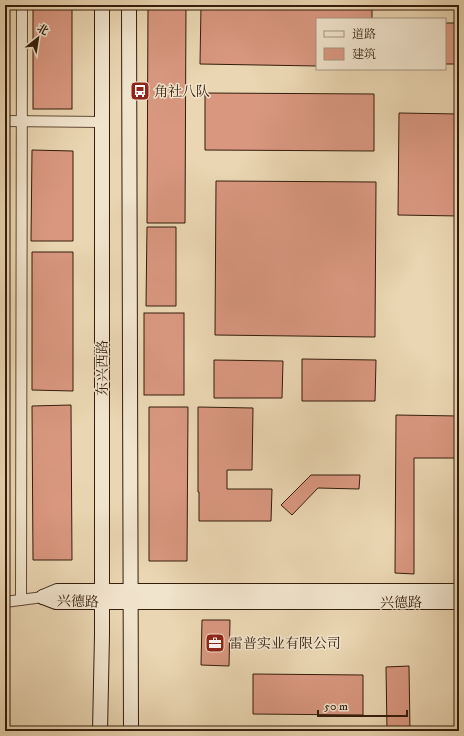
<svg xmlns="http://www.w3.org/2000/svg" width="464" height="736" font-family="'IM FELL DW Pica','Noto Serif SC',serif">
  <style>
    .building { fill: #d99780; stroke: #341d0b }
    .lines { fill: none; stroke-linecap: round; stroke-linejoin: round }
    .street-casing { stroke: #624b35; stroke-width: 12 }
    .secondary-casing { stroke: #341d0b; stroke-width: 16 }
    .street { stroke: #f1e4cd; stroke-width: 10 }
    .secondary { stroke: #f1e4cd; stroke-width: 14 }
    .labels { text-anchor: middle; stroke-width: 3; stroke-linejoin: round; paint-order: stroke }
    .poi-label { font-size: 14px; fill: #341d0b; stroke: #f1e4cd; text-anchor: start }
    .street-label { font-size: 14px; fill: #341d0b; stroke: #f1e4cd }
  </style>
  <rect width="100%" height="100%" fill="#ead6b2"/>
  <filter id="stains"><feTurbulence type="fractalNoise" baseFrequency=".005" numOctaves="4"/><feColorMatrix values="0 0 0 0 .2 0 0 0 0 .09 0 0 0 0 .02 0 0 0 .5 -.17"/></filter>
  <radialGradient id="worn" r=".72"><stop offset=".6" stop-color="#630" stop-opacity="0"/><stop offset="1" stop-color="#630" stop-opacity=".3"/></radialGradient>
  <g class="building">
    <rect x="33" y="5" width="39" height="104"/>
    <path d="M148,5H186L185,223H147Z"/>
    <path d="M201,5H372V19H317V66L200,64Z"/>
    <rect x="445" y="23" width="14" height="41"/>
    <path d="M205,93L374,94V151L205,150Z"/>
    <path d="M399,113L459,114V216L398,215Z"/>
    <path d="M32,150L73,151V241H31Z"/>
    <path d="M216,181L376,182L375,337L215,335Z"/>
    <path d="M147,227H176V306H146Z"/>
    <path d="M32,252H73V391L32,390Z"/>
    <rect x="144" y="313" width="40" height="82"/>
    <path d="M302,359L376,360L375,401H302Z"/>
    <path d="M214,360L283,361L282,398H214Z"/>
    <path d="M71,405L72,560H33L32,406Z"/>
    <path d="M149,407H188L187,561H149Z"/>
    <path d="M198,407L253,408L252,470H227V489H272L271,521H199V492H198Z"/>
    <path d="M396,415L459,416V458H414V574L395,573Z"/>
    <path d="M311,475H360L359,489L318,488L292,515L281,505Z"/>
    <path d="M202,620H230L229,666L201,665Z"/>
    <path d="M409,666L410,731H387L386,667Z"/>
    <path d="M253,674L363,675V715L253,714Z"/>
  </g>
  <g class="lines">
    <g class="street-casing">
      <g id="street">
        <path d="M5,121L102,122"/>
        <path d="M21,600L22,5"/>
        <path d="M5,602L43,597"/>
      </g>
    </g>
    <g class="secondary-casing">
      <g id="secondary">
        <path d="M129,5L131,731"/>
        <path d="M43,597L57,591H459"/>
        <path d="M43,597L56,602H459"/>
        <path d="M100,731L102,635V5"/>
      </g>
    </g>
    <use href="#street" class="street"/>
    <use href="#secondary" class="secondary"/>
  </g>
  <defs>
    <g id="bus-square" transform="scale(1)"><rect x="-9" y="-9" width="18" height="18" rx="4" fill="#8f2418" stroke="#f1e4cd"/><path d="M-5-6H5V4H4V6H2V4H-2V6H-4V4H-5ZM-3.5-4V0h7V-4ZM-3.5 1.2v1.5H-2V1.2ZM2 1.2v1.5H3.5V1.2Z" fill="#fff"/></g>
    <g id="office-square" transform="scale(1)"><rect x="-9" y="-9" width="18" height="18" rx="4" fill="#8f2418" stroke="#f1e4cd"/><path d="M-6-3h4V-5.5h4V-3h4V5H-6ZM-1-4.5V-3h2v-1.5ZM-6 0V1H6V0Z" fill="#fff"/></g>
  </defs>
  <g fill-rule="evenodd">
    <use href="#bus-square" x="140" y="91"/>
    <use href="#office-square" x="215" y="643"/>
  </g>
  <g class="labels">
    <g class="poi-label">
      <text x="154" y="96">角社八队</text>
      <text x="229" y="648">雷普实业有限公司</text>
    </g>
    <g class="street-label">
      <text transform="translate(102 368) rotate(-90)" y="5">东兴西路</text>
      <text transform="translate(78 601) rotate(2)" y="5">兴德路</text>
      <text x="401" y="607">兴德路</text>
    </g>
  </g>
  <rect width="464" height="736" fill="none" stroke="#ead6b2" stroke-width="20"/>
  <rect x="6" y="6" width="452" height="724" fill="none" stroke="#341d0b" stroke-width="2"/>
  <rect x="10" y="10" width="444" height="716" fill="none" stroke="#341d0b"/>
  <rect x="316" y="18" width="130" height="52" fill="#f1e4cd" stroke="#a5947f"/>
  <rect x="324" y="31" width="20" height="6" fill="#f1e4cd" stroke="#a5947f"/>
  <text x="352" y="38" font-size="12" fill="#341d0b">道路</text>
  <rect x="324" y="48" width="20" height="12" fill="#d99780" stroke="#a5947f"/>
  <text x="352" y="58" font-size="12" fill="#341d0b">建筑</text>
  <g transform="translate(38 38) rotate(30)" stroke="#f1e4cd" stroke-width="3" paint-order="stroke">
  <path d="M0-3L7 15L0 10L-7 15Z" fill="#341d0b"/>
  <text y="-6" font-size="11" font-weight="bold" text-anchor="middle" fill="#341d0b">北</text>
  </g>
  <path d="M318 710v6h89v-6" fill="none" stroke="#341d0b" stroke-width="2"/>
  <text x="324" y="710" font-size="12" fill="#341d0b" stroke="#f1e4cd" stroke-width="3" paint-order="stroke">50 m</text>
  <rect width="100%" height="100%" filter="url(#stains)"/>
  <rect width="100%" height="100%" fill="url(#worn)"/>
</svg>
